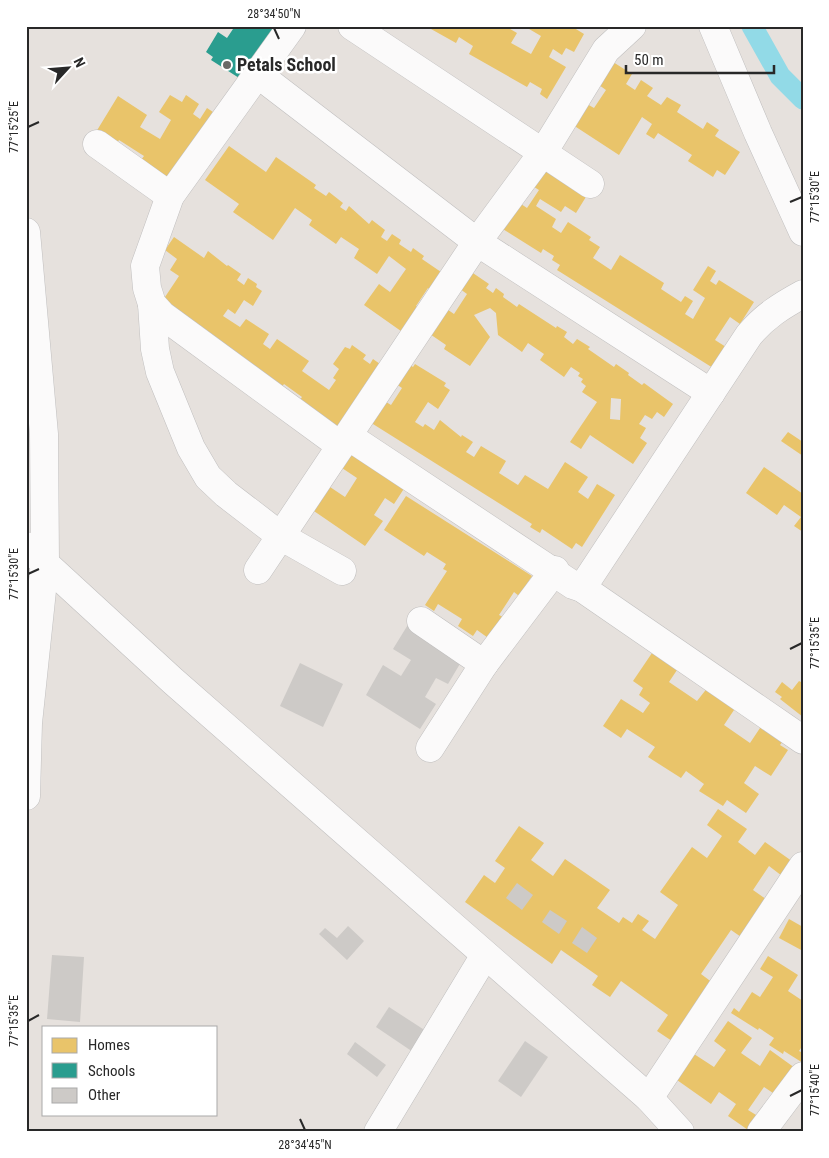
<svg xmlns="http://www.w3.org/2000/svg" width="829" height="1158" font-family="'Roboto Condensed',sans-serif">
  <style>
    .homes { fill: #e9c46a; fill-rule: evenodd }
    .schools { fill: #2a9d8f }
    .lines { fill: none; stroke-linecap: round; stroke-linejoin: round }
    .canal { stroke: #92dae7; stroke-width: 21 }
    .building { fill: #cdcac7 }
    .minor-casing { stroke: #c0bfbf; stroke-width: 29 }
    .minor { stroke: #fbfafa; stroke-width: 28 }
    .ticks { fill: none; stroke: #282828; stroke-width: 2 }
    .poi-dot { fill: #6a6967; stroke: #fff; stroke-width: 2 }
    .labels { text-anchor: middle; stroke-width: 5; stroke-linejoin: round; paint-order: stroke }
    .poi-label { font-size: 18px; font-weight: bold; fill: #282828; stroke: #fff; text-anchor: start }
    .neatline { fill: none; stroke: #282828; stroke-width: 2 }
    .ticks-label { font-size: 12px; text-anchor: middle; fill: #282828 }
  </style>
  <rect width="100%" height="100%" fill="#e6e1dd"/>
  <g class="homes">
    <path d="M433,26H505L517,33L511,43L531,54L541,36L524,26H571L584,34L574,52L566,48L562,55L553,49L549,57L566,67L547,99L540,94L542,89L530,82L527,87L469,54L473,46L459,37L456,43L431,29Z"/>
    <path d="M613,62L632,74L626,84L635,90L641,80L653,88L647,96L661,105L667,97L681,105L677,112L703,129L707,122L719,130L715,136L740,152L725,175L717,170L713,177L688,161L692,155L658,133L654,139L646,134L652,124L642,117L619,155L573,125L587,104L594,108L606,90L599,85Z"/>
    <path d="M170,95L182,102L186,95L199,104L193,114L200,119L207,108L216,114L176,182L141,160L144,156L119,140L116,145L96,132L118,96L147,115L140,127L160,139L171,120L159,112Z"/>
    <path d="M229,146L266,172L276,157L316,185L314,188L326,196L329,192L343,203L340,207L346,211L349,206L369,224L372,220L385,230L381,237L387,241L392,234L401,240L399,244L411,252L413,248L424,256L422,259L441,272L437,294L428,288L416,306L424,312L408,336L364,305L379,284L390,292L406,269L389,256L377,274L354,258L359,249L341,237L336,244L309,225L312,220L295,208L273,240L233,212L239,204L205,180Z"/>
    <path d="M539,160L589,192L576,213L565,206L561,212L540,199L536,206L556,219L552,227L561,233L568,222L591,237L589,240L600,247L593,258L611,270L620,255L664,283L661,289L681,302L685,296L693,301L685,314L693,319L705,298L693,290L708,266L716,271L710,281L716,285L719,280L754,302L740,324L730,317L715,340L726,347L713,368L557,270L560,265L552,260L554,256L543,249L541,253L498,226L515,200L527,208L539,190L526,182Z"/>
    <path d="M174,237L204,258L208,251L227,266L228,265L241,274L237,280L244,285L248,278L257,284L256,287L262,291L253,306L244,300L235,314L228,309L223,316L240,327L246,319L269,334L263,344L270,349L277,339L309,361L302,371L329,390L336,380L333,378L339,369L333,364L345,347L350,349L352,345L366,355L363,359L370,364L373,359L387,369L341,437L299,401L302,397L284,384L275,396L163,300L179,276L170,270L177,259L165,250Z"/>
    <path d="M467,269L489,284L486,288L493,293L496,288L504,294L503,297L517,307L519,304L556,328L557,326L567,332L564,337L573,344L577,339L590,347L588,349L614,367L616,364L629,373L628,375L642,385L644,383L673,404L664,417L657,412L652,419L645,415L639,424L646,428L640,438L647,443L633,464L590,435L581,449L570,442L597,402L582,392L586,386L581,382L583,379L578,376L580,373L571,367L564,377L540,360L544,354L528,343L522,352L498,335L496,313L490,308L474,315L490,337L470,366L444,349L446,345L424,330L441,305L454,314L467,294L456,286ZM611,398L621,399L620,420L610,419Z"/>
    <path d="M403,360L413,367L415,364L446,383L444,386L450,390L438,409L428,402L415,422L423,427L425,424L434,430L440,420L461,437L462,435L473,442L466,452L474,457L481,446L506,461L499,473L518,485L525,475L548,489L565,462L588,477L578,492L588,499L597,484L615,495L582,547L576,543L572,549L542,529L540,533L530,527L532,524L365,419L378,397L391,405L402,388L390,380Z"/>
    <path d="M788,432L803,442V456L781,441Z"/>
    <path d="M355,449L407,484L394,504L385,498L374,515L383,521L365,546L311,509L327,485L345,497L357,478L342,468Z"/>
    <path d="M764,467L803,494V532L794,526L801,517L784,505L777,515L746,493Z"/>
    <path d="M406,496L532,576L519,596L514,592L499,615L505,618L491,640L477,630L473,636L458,626L462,619L438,604L434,611L425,605L447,571L443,569L446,564L427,552L424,556L384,530Z"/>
    <path d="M652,653L677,670L669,682L697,701L712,682L738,704L724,725L750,743L764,722L786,737L780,745L788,750L771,776L755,766L744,783L759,794L746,813L727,800L723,806L699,791L704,784L686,771L681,778L648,757L655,747L627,729L621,738L603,726L621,699L643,713L650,703L639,695L643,688L633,681Z"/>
    <path d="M799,681L803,683V717L780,699L782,697L775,692L782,682L792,690Z"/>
    <path d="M718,809L747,829L738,842L755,855L765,842L796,864L786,879L769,866L753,890L770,902L744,939L731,930L701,974L713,983L672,1041L657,1031L668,1015L621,981L610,997L592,985L598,976L561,950L552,964L465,902L484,875L495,883L505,868L495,861L519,826L544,843L531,860L553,876L565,859L610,890L597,908L619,923L623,917L632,923L638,914L649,921L642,930L655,939L678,905L660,892L692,847L707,858L722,836L707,825Z"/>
    <path d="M789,919L803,927V951L779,938Z"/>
    <path d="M768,956L798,975L788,991L803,1001V1036L801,1039L803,1045L799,1051L803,1053V1063L784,1051L783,1054L769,1045L774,1038L759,1028L758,1030L731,1013L734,1008L739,1012L752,992L760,997L773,977L760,969Z"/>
    <path d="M728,1021L752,1038L741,1053L760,1066L770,1050L795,1068L776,1095L764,1087L748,1110L761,1118L751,1132L728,1116L736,1104L719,1092L711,1104L677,1080L694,1054L714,1067L726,1050L714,1041Z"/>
  </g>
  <path class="schools" d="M235,26H285L250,85L211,60L213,57L206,52L218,32L227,38Z"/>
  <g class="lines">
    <path class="canal" d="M752,26L780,76L803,99"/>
  </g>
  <g class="building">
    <path d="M409,623L464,657L448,684L436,678L425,697L436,704L420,729L366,695L383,665L401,676L411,660L393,649Z"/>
    <path d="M300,663L343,684L323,727L280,706Z"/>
    <path d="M517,883L533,895L522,910L506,898Z"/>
    <path d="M550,910L567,921L559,934L542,922Z"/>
    <path d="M348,926L364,941L347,960L319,934L325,928L337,938Z"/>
    <path d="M582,927L597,938L587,953L572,943Z"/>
    <path d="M52,955L84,957L80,1022L47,1019Z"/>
    <path d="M389,1007L426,1031L413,1052L376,1027Z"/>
    <path d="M525,1041L548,1057L521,1097L498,1081Z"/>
    <path d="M355,1042L386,1065L377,1077L347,1054Z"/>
  </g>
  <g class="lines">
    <g class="minor-casing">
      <g id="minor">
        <path d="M292,26L170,196L145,266L147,288L152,304L162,315L341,446"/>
        <path d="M352,26L590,184"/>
        <path d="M713,26L758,133L803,232"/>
        <path d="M259,75L477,242L711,393"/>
        <path d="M97,144L170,196"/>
        <path d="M26,232L44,434L45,562L28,723L26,796"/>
        <path d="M152,304L155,349L160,372L191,448L208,477L226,494L282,537L342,571"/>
        <path d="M348,436L573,585L582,588L803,740"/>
        <path d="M26,546L173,681L649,1098L680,1132"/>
        <path d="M258,570L477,242L544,151L606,50L632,26"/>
        <path d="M582,588L749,335C765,316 781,306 803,294"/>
        <path d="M421,621L484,664"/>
        <path d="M430,748L484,664L555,570"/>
        <path d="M649,1098L803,866"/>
        <path d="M378,1132L485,955"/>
        <path d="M761,1132L803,1076"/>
      </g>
    </g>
    <use href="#minor" class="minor"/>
  </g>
  <path class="ticks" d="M274,28L279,39M28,127L39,122M790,202L802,197M28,574L39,569M790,649L802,643M28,1021L39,1015M790,1096L802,1090M300,1119L305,1130"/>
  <circle class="poi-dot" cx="227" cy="65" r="5"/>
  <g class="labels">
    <g class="poi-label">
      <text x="237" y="71">Petals School</text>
    </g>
  </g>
  <rect width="829" height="1158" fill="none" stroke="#ffffff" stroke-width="55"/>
  <rect x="42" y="1026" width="175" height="90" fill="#ffffff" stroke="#a9a9a9"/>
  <rect x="52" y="1038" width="25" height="15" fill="#e9c46a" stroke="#a9a9a9"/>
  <text x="88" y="1050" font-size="15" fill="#282828">Homes</text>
  <rect x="52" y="1063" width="25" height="15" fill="#2a9d8f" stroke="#a9a9a9"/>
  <text x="88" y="1076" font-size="15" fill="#282828">Schools</text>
  <rect x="52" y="1088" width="25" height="15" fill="#cdcac7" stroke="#a9a9a9"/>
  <text x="88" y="1100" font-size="15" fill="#282828">Other</text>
  <g transform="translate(68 68) rotate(64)" stroke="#ffffff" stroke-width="4" paint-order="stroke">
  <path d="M0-4L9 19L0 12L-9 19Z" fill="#282828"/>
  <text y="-8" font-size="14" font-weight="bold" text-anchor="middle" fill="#282828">N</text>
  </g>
  <path d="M626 65v8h148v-8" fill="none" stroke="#282828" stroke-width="2.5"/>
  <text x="634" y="65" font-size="15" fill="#282828" stroke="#ffffff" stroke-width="4" paint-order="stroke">50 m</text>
  <rect x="28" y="28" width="774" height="1102" class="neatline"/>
  <g class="ticks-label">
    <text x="274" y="18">28°34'50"N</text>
    <text transform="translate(14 127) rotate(-90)" y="4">77°15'25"E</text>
    <text transform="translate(815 197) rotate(-90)" y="4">77°15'30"E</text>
    <text transform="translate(14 574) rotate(-90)" y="4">77°15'30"E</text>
    <text transform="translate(815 643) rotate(-90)" y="4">77°15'35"E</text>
    <text transform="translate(14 1021) rotate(-90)" y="4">77°15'35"E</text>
    <text transform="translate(815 1090) rotate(-90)" y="4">77°15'40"E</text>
    <text x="305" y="1149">28°34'45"N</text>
  </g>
</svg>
